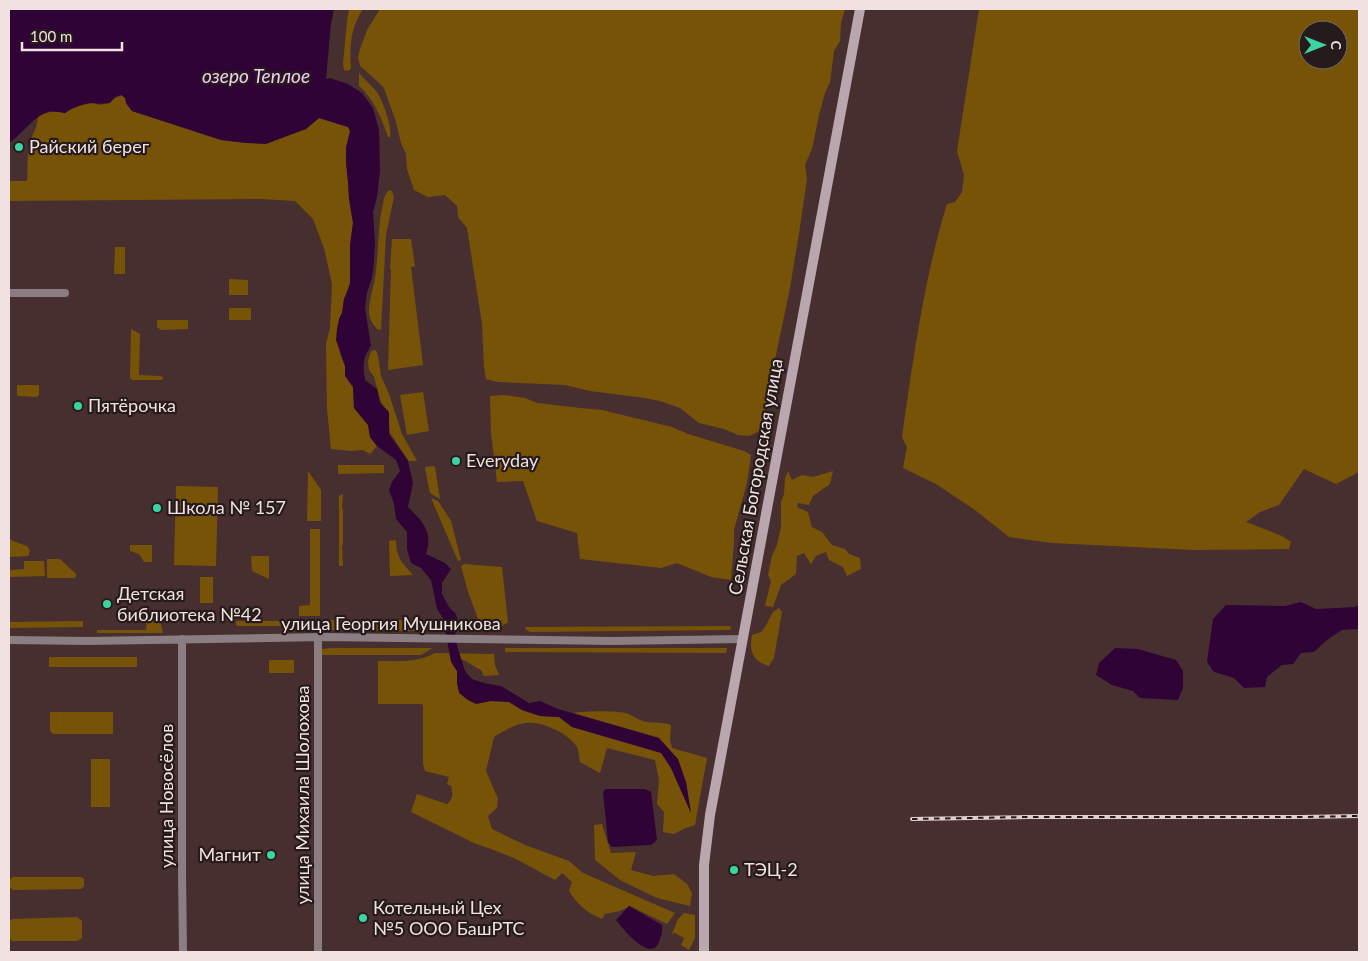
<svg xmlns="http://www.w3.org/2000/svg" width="1368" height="961" viewBox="0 0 1368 961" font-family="Lato,sans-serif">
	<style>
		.green { fill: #775308; fill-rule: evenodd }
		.water { fill: #300336 }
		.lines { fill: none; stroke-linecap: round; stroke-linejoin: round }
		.street { stroke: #8a7e83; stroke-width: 8 }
		.secondary { stroke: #b9a6ae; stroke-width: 10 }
		.rail-casing { stroke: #e0cfce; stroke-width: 4 }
		.rail { stroke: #261b1b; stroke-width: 2; stroke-dasharray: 5.5; stroke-linecap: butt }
		.poi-dot { fill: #3dd4a3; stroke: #261b1b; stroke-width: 2 }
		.labels { text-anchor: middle; stroke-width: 4.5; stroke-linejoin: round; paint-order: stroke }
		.poi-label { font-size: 18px; fill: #f1e1e0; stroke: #261b1b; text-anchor: start }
		.street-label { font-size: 18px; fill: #f1e1e0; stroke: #261b1b }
		.water-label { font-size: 19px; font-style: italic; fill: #f5cafa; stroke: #261b1b }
	</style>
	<rect width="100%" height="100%" fill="#482f2f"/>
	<path class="green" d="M 349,9 L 363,9 C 351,27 349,46 351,68 L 348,71 L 344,70 L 343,64 L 347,21 Z
		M 380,9 L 845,9 L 841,23 L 840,41 L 834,51 L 830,82 L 825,93 L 819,115 L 812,149 L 805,165 L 807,179 L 800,227 L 790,288 L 764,412 L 762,430 L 749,436 L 738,435 L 724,429 L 699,423 L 680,408 L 660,401 L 645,398 L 590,391 L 565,385 L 498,382 L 486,379 L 484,367 L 482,324 L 467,228 L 458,217 L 457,206 L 445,195 L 428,197 L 414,190 L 407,169 L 406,154 L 401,143 L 396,122 L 384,88 L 376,80 L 360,66 L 358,58 L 360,49 L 367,30 Z
		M 979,9 L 1359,9 L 1359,472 L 1336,484 L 1304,469 L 1279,505 L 1260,512 L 1246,522 L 1282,536 L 1291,542 L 1289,549 L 1193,550 L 1052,543 L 1009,537 L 975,510 L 936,484 L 903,468 L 907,447 L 902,437 C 913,360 924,278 947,204 L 955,202 L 962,192 L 964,175 L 957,151 ZM 1308,30 L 1338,30 L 1338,60 L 1308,60 Z
		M 359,73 C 364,79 371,85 376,91 C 382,98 393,128 390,137 L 388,137 C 382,120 374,98 359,86 Z
		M 122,95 L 125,98 L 127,105 L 132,111 L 221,140 L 246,143 L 306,129 L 319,118 L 348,127 L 350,131 L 346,148 L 349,199 L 353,223 L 350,245 L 350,283 L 347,292 L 344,299 L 342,313 L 339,319 L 340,353 L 345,366 L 345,376 L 353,387 L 354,408 L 368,425 L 370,437 L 377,446 L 370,454 L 363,450 L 351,451 L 331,449 L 327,409 L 326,344 L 330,328 L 332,284 L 324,248 L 313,219 L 295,201 L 261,199 L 9,201 L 9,181 L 27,181 L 28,150 L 32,136 L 36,128 L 38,117 C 48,111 54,111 65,113 L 71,108 L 91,103 L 101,105 Z
		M 389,190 L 392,191 L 394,197 L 386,235 L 381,330 L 377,329 C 373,325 369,318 369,312 C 369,298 375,284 376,270 C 379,248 378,224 383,204 C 384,198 385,194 389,190 Z
		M 392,239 L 411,239 L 415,266 L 411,267 L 423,365 L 388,370 L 391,269 L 390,269 Z
		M 115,247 L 125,247 L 125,274 L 114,274 Z
		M 229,279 L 248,280 L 248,295 L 229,295 Z
		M 251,308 L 251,320 L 229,320 L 229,308 Z
		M 157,320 L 188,320 L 188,329 L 161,330 L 157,327 Z
		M 131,329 L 140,334 L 139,375 L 160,376 L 163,377 L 162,380 L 132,380 L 130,378 Z
		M 376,350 L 378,356 L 381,376 L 389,394 L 402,434 L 417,461 L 409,461 L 390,433 L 388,412 L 381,402 L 374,377 L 369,370 L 368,361 L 371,351 Z
		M 17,385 L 39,385 L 39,395 L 37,397 L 19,396 L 17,395 Z
		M 423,392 L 429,431 L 407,435 L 400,395 Z
		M 504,395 L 525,398 L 537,403 L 580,408 L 602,410 L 672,427 L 688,434 L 744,451 L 751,455 L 747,483 L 734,530 L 734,542 L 731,580 L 711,577 L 677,563 L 661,568 L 580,559 L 577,533 L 537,521 L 523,481 L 497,482 L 491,433 L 490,396 Z
		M 338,465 L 384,465 L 384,473 L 338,474 Z
		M 433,466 L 435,467 L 440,499 L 430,493 L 425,468 L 426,467 Z
		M 308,471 L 321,490 L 321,521 L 307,521 Z
		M 788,471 L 792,480 L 802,475 L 813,477 L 833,471 L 830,484 L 813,496 L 809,505 L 798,503 L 797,507 L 808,512 L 812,527 L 822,532 L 832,545 L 845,549 L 849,554 L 860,558 L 861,569 L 847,576 L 843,567 L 829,560 L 826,552 L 816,556 L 811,564 L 804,553 L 797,556 L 796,574 L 781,585 L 773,607 L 765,606 L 771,581 L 768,575 L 772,556 L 777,545 L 781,527 L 781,502 L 784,494 L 785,478 Z
		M 176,486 L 218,487 L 216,566 L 174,565 Z
		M 343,494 L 342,508 L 343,509 L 343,545 L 342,545 L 343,566 L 339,566 L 339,496 Z
		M 431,498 L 438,501 L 451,521 L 461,560 L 458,561 Z
		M 310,529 L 320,529 L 320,616 L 299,616 L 299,606 L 310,605 Z
		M 9,538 L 13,541 L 27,546 L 30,551 L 28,556 L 9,557 Z
		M 396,540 C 396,557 402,563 413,575 L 390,576 L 389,541 Z
		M 130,545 L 152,545 L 152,562 L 144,562 L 139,554 L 130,551 Z
		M 251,556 L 269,556 L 269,579 L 252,571 Z
		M 47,559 L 60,559 L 76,574 L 76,576 L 75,578 L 47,578 Z
		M 24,561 L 44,561 L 45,576 L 9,577 L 9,570 L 24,569 Z
		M 464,564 L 502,567 L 508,622 L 500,627 L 478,627 L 477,616 L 468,592 L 461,566 Z
		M 200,577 L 213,577 L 213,603 L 200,603 Z
		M 779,608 L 782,612 L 774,658 L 769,666 C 752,661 749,650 752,635 L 761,632 L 765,627 L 773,612 Z
		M 329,620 L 419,620 L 418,626 L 415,631 L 331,630 L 329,629 Z
		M 83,621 L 83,627 L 9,628 L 9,622 Z
		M 147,621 L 160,621 L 163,633 L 97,633 L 97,630 L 146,630 Z
		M 236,621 L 297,621 L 297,630 L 294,630 L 290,626 L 238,626 L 236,625 Z
		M 731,626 L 730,630 L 531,632 L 526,630 L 525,627 Z
		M 331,648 L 433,648 L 421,655 L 322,655 L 322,649 Z
		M 505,648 L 727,648 L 726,653 L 505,652 Z
		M 435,653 L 494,654 L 495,665 L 499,675 L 484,676 L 481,670 C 474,667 469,662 461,659 L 453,665 L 457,671 L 457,683 L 491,701 L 509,702 L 522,710 L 540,716 L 559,717 L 572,727 L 662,753 L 671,768 L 690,811 L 686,782 L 659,738 L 573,713 C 586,711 617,710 629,714 C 635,717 640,721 647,722 C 655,723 663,722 671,725 L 670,740 L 672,748 L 707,758 L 695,825 L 683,829 L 674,834 L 663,832 L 664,812 L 657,804 L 659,780 L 655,760 L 607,748 L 600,773 L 580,762 C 579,757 579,751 577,747 C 568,733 542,721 526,723 C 514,724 504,731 494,737 L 486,771 L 498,799 L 497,808 L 488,816 L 492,829 L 525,845 L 569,861 L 583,873 L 675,913 L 667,924 L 630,906 L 620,911 L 605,914 L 602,919 C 587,913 577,904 569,891 L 572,882 L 562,873 L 555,880 L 516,859 L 491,849 L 474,843 L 411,812 L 417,794 L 447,804 C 453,800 453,793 451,786 L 447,784 L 449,777 L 425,771 L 423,764 L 423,705 L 421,704 L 378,704 L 378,661 C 398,661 417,663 435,653 Z
		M 49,657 L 137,657 L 137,667 L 49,667 Z
		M 269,660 L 294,660 L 294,673 L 269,673 Z
		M 50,712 L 113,712 L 113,734 L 53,734 L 50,731 Z
		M 91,759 L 110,759 L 110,807 L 91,807 Z
		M 602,824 L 611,853 L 636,852 L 631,870 L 653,876 L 674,874 L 687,884 L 692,893 L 690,906 L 657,898 L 620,880 L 595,860 L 594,825 Z
		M 13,877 L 81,877 L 84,879 L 84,886 L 81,889 L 13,890 L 9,887 L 9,880 Z
		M 684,913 L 695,915 L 695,938 L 689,950 L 681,945 L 684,938 L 675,933 L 672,934 L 678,919 Z
		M 77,917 L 82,921 L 82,938 L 77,941 L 12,941 L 9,937 L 9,922 L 12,919 Z"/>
	<path class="water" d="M 9,9 L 334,9 L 331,24 L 326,79 L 330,78 L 348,84 L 362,93 L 373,108 L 379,130 L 380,171 L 377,197 L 373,212 L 375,242 L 374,262 L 372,278 L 367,293 L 365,308 L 371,346 C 362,358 363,366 365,380 L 377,389 L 380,403 L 389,412 L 389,434 L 408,461 L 413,483 L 408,507 C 423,522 433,531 426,554 L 445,563 L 451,569 L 442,583 L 442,594 L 449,607 L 456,614 L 459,624 L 455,631 L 457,646 L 465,671 L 472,679 L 484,683 L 501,686 L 529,703 L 540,701 L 558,709 L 659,738 L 678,759 L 686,782 L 691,813 L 671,768 L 661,753 L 572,727 L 559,717 L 540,716 L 522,710 L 509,702 L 491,701 L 476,704 L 468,700 L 459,693 L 457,683 L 457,671 L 451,662 L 443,618 L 437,609 L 431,580 L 421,568 L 411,563 L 407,549 L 407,532 L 396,519 L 394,504 L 389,490 L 392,482 L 400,471 L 396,460 L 377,446 L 370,437 L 368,425 L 354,408 L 353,387 L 345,376 L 345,366 L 336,340 L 337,329 L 339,319 L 342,313 L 344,299 L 347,292 L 350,283 L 350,245 L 353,223 L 349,199 L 348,182 L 346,164 L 346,148 L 350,131 L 348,127 L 319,118 L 306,129 L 266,144 L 246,143 L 221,140 L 132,111 L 126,103 L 125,98 L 121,95 L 115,97 L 110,103 C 104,104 99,104 93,103 C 84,103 72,108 65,113 C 58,112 52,110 45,113 C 34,117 20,136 9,143 Z
		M 1301,602 L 1316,609 L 1355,607 L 1359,605 L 1359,629 L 1342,630 L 1327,640 L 1314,652 L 1301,653 L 1293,664 L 1282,665 L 1267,677 L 1265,687 L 1244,688 L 1234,678 L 1214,672 L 1207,662 L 1213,619 L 1226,605 L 1285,606 Z
		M 1115,648 L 1138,649 L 1176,660 L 1183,671 L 1183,688 L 1178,700 L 1140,698 L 1133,691 L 1112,685 L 1096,675 L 1099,663 Z
		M 606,789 L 645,789 L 651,792 L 657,840 L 651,845 L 612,847 L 608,842 L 603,792 Z
		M 629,906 L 662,925 C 663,932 661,937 658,944 C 649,961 623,929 616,920 Z"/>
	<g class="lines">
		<path class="street" d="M 9,293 L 65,293
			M 182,639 L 182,872 L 183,952
			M 9,640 L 88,641 L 324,637 L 612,641 L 743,639
			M 318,952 L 318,637"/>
		<path class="secondary" d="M 704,952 L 704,865 L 710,815 L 860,9"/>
		<defs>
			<path id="rail" d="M 912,819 L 1027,817 L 1302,817 L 1359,816"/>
		</defs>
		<use href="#rail" class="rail-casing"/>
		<use href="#rail" class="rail"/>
	</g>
	<g class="poi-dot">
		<circle cx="19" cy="147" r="5"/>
		<circle cx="78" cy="406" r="5"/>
		<circle cx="456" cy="461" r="5"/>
		<circle cx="157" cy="508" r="5"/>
		<circle cx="107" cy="604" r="5"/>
		<circle cx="271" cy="855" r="5"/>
		<circle cx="734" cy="870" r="5"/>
		<circle cx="363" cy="918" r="5"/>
	</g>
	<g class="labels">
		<g class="poi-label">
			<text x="29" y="153">Райский берег</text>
			<text x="88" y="412">Пятёрочка</text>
			<text x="466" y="467">Everyday</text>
			<text x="167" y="514">Школа № 157</text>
			<text x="117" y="600">Детская<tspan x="117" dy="21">библиотека №42</tspan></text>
			<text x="261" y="861" text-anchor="end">Магнит</text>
			<text x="744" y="876">ТЭЦ-2</text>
			<text x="373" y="914">Котельный Цех<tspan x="373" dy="21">№5 ООО БашРТС</tspan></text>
		</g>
		<g class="street-label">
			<text transform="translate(756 477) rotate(-80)" y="6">Сельская Богородская улица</text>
			<text x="391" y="630">улица Георгия Мушникова</text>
			<text transform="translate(303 795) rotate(-90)" y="6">улица Михаила Шолохова</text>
			<text transform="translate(167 796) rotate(-90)" y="6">улица Новосёлов</text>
		</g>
		<g class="water-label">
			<text x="256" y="83">озеро Теплое</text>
		</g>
	</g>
	<rect width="1368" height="961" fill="none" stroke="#f1e1e0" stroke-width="20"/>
	<g transform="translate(1323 45) rotate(90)"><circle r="24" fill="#261b1b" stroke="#776a6a"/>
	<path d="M0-4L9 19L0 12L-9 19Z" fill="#3dd4a3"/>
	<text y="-8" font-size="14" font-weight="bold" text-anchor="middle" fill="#f1e1e0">С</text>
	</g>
	<path d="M22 42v8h100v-8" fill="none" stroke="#f1e1e0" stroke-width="2.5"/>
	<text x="30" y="42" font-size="15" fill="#f1e1e0" stroke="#261b1b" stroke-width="4" paint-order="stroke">100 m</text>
</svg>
